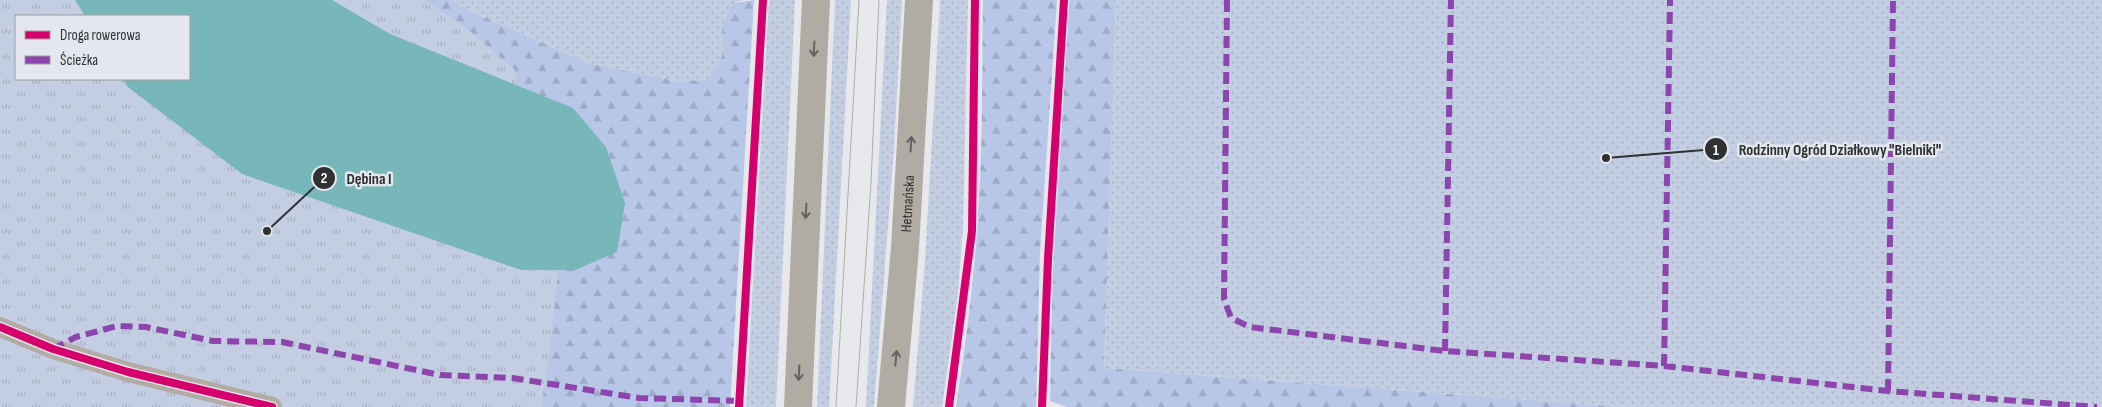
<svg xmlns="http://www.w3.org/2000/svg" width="2102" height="407" viewBox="0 0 2102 407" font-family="'Sofia Sans Condensed',sans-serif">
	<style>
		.grass { fill: url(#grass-dots) }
		.forest { fill: url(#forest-firs) }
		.park { fill: url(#park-tufts); fill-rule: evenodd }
		.water { fill: #77b6b9 }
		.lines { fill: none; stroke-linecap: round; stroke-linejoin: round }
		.service { stroke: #b2aca5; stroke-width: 20 }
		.secondary { stroke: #b0aca4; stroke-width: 28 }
		.tram { stroke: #afaca9; stroke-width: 1 }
		.quiet { stroke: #8e44ad; stroke-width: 6; stroke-dasharray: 12 6; stroke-linecap: butt }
		.cycleway-casing { stroke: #e4e7ed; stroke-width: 11 }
		.cycleway { stroke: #d6006c; stroke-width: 8 }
		.oneway { stroke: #636260 }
		.labels { text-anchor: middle; stroke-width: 5; stroke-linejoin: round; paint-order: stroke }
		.street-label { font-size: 15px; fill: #303133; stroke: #e4e7ed }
		.leader { fill: none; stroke: #303133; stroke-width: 2 }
		.callout-dot { fill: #303133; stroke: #e4e7ed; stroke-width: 2 }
		.mark-label { font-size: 15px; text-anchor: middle; font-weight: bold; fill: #fff }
		.callout-label { font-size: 16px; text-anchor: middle; font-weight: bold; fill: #303133; stroke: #e4e7ed; stroke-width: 5; stroke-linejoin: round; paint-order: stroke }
	</style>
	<defs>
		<pattern id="grass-dots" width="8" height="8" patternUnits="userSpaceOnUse" patternTransform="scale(1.25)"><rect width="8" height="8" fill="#c3cee2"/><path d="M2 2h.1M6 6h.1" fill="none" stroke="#a8b1c2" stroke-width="1.8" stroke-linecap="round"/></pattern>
		<pattern id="forest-firs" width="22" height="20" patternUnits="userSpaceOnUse" patternTransform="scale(1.25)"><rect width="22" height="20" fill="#b8c7e7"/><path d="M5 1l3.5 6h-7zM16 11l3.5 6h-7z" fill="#9eabc7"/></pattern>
		<pattern id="park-tufts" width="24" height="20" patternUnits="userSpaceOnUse" patternTransform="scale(1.25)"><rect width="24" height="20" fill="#c3cee2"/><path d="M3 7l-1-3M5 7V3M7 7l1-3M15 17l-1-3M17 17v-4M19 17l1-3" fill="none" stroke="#a8b1c2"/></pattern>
	</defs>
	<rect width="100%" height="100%" fill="#e6e8eb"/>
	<path class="grass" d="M 453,0 L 743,0 L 733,3 L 722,26 L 723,54 L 709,79 L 680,82 L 588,63 L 466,9 Z
		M 769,0 L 795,0 L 776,407 L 746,407 Z
		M 835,0 L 851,0 L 829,407 L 817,407 Z
		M 887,0 L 902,0 L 894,148 L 874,407 L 866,407 Z
		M 940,0 L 968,0 L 963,227 L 958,294 L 942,407 L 913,407 L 925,261 Z
		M 1116,0 L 2102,0 L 2102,407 L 1622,407 L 1104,368 Z"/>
	<path class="forest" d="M 0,0 L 16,16 L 16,79 L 242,174 L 390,34 L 332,0 L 453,0 L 466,9 L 588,63 L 680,82 L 709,79 L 723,54 L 722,26 L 733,3 L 754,0 L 730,407 L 0,407 Z
		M 983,0 L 1057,0 L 1040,252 L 1036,407 L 956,407 C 965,348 973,289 977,229 C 983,153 982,76 983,0 Z
		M 1069,0 L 1116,0 L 1104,368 L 1622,407 L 1067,407 L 1050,401 L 1053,252 Z"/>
	<path class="park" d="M 0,0 L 425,0 L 465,27 L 515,70 L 538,269 L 558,273 L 549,359 L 541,407 L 0,407 ZM 16,16 L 189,16 L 189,79 L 16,79 Z"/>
	<path class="water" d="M 75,0 L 332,0 L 390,34 L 573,108 L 606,147 L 625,203 L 617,252 L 575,270 L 521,270 L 242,174 L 128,87 L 123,79 L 189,79 L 189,16 L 85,16 Z"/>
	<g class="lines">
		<path class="service" d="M 0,327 L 53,349 L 128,372 L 272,407"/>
		<g class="secondary">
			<path d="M 798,407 L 816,0"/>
			<path id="s1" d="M 891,407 L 905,248 L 919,0"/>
		</g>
		<path class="tram" d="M 836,407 L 859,0
			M 856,407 L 871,182 L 879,0"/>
		<path class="quiet" d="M 1227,0 L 1224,299 L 1231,318 L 1250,327 L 1445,351 L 1664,366 L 1888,391 L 2097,407
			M 53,349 L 76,337 L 117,326 L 146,327 L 213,341 L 282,342 L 440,375 L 513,378 L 639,398 L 739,401
			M 1445,351 L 1451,0
			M 1664,366 L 1670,0
			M 1888,391 L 1893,0"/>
		<defs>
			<path id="cycleway" d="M 0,327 L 53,349 L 128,372 L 272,407
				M 739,407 L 763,0
				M 949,407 L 972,231 L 975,0
				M 1042,407 L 1048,259 L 1064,0"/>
		</defs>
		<use href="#cycleway" class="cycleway-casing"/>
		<use href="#cycleway" class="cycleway"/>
	</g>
	<defs><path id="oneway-shaft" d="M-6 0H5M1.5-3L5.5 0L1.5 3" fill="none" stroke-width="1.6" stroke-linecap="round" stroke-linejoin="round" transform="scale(1.25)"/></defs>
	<g class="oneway">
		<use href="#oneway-shaft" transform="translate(814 49) rotate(93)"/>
		<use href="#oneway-shaft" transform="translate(911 144) rotate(-87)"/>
		<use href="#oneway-shaft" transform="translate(806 211) rotate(93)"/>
		<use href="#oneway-shaft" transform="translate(896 358) rotate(-85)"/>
		<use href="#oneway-shaft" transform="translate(799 373) rotate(93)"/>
	</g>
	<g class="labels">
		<g class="street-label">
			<text dy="5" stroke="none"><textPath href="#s1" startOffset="204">Hetmańska</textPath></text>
		</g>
	</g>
	<path class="leader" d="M1606 158L1716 149M267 231L324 178"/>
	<g class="callout-dot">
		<circle cx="1606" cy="158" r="5"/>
		<circle cx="267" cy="231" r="5"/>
		<circle cx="1716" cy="149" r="12"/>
		<circle cx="324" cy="178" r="12"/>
	</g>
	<g class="mark-label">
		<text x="1716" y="155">1</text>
		<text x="324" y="183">2</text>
	</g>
	<g class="callout-label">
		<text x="1840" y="155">Rodzinny Ogród Działkowy "Bielniki"</text>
		<text x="369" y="184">Dębina I</text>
	</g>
	<rect x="15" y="15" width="175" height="65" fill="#e4e7ed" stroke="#9c9ea3"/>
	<rect x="25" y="31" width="25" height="8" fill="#d6006c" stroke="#9c9ea3"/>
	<text x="60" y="40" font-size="15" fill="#303133">Droga rowerowa</text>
	<rect x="25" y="56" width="25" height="8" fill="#8e44ad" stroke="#9c9ea3"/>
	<text x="60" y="65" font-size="15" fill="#303133">Ścieżka</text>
</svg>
